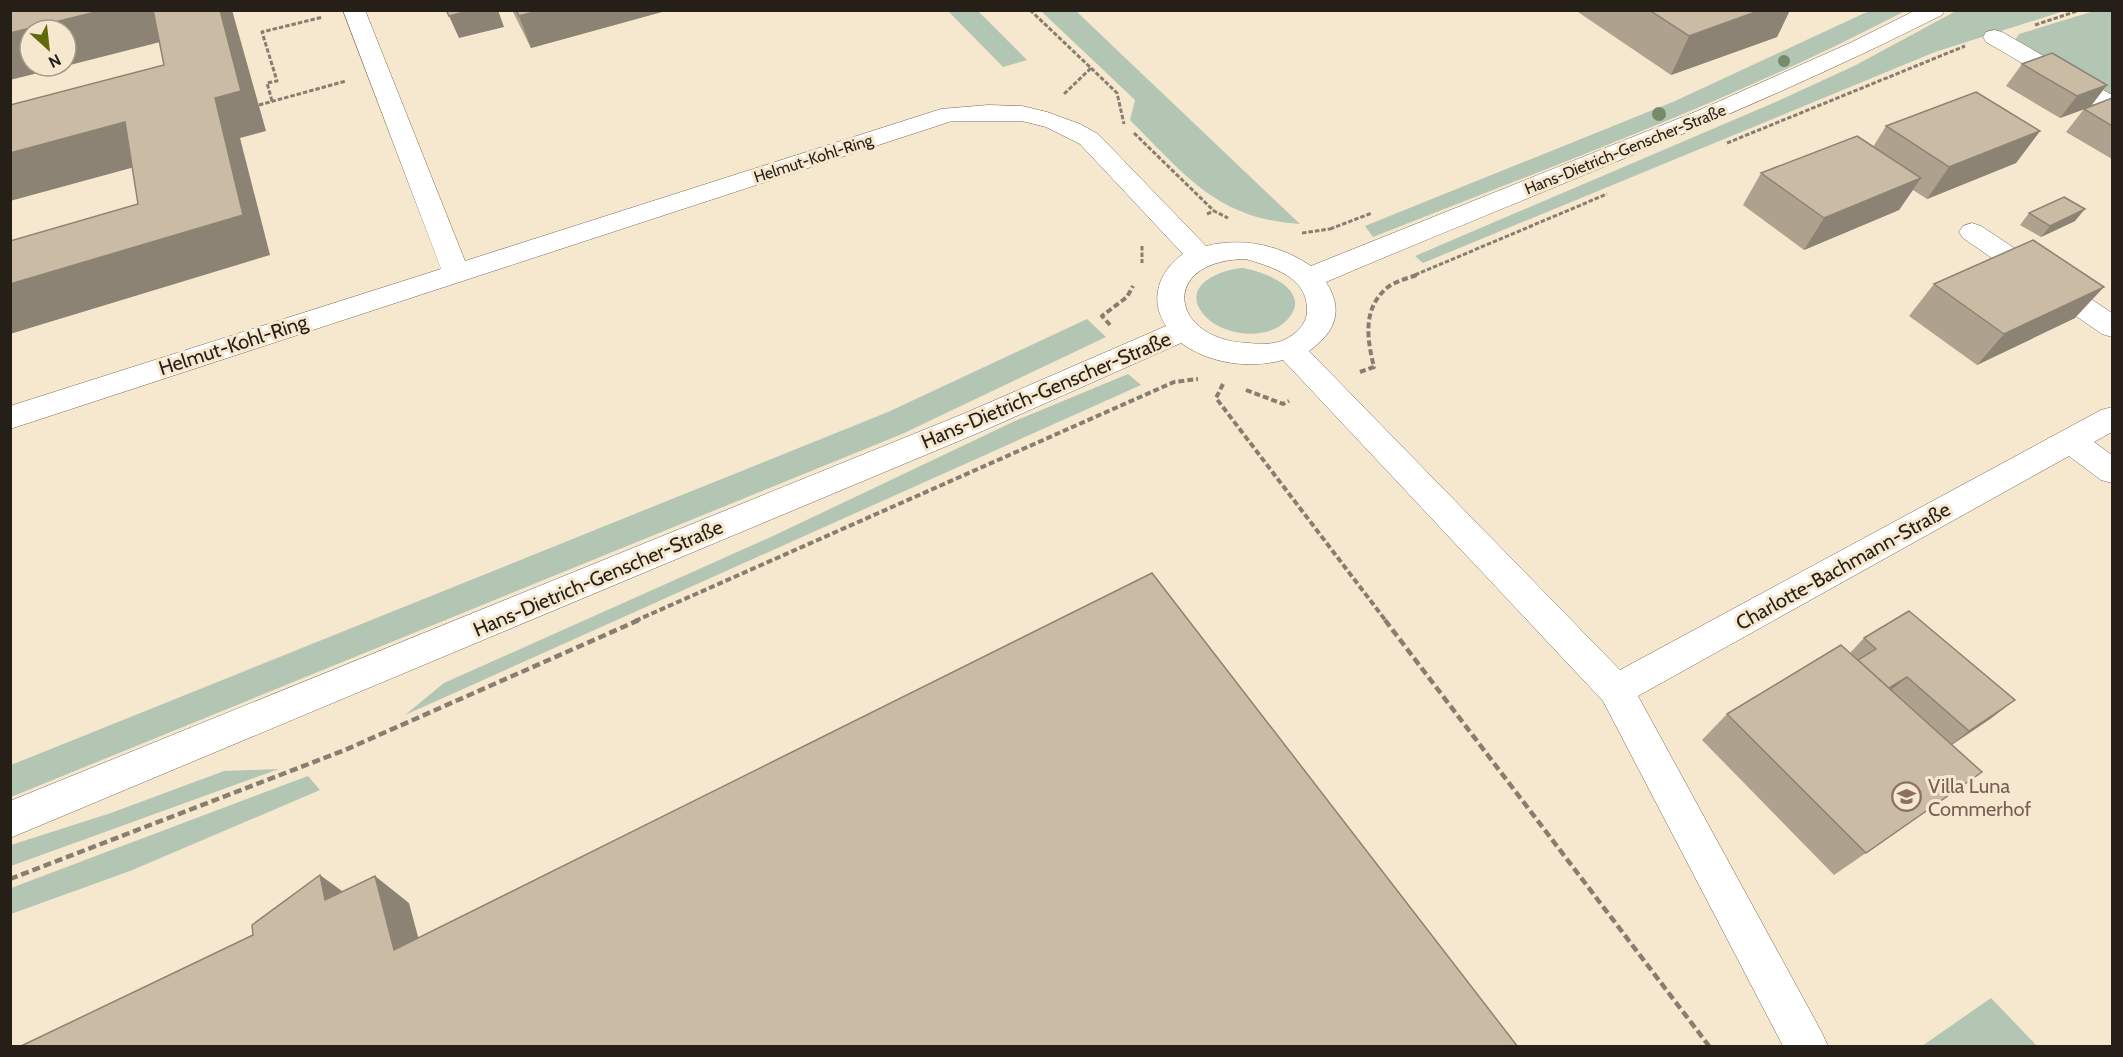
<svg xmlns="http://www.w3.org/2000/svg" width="2123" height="1057" viewBox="0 0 2123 1057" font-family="Cabin,sans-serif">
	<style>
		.green { fill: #b3c6b4 }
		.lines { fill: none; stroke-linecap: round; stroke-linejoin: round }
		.minor-casing { stroke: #7a6c58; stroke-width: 1 }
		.path-far2 { stroke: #887e6f; stroke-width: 3; stroke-dasharray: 4.5 2; stroke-linecap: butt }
		.path-far1 { stroke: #887e6f; stroke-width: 4; stroke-dasharray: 6 3; stroke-linecap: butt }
		.path { stroke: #887e6f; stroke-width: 4.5; stroke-dasharray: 8 4; stroke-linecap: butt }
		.minor { fill: #fff; fill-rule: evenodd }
		.tree { fill: #798a6a }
		.wall { fill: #aea18e }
		.shaded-wall { fill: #8d8374 }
		.building { fill: #cabba5; stroke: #8d8374; stroke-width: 1.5 }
		.labels { text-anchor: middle; stroke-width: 6; stroke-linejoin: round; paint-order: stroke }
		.far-street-label { font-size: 16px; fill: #251f17; stroke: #f6e7cf }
		.street-label { font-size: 20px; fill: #251f17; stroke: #f6e7cf }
		.education-label { font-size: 20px; fill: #785e54; stroke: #f6e7cf; text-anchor: start }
	</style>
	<rect width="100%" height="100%" fill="#f6e7cf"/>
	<path class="green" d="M 948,11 L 978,11 L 1027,60 L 1003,67 Z
		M 1041,11 L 1076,11 L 1300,224 C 1217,219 1185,175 1130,120 L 1135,100 Z
		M 1869,11 L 1905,11 C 1735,100 1552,166 1373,237 L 1365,226 L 1675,101 Z
		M 1956,11 L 2064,11 L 1935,52 L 1423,263 L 1415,256 L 1778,101 L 1856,65 Z
		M 2094,11 L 2112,11 L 2112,100 L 2015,40 L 2019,34 Z
		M 1242,268 C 1264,271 1316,291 1286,321 C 1266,341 1223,336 1205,316 C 1179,287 1218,270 1242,268 Z
		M 1087,319 L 1106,337 L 902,434 L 11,797 L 11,765 L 888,412 Z
		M 1128,374 L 1141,385 L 405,715 L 444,683 L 773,536 L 1015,421 Z
		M 279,769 L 11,866 L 11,845 L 111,813 L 224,771 Z
		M 308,776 L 320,790 L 130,871 L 11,914 L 11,888 Z
		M 1991,998 L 2037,1046 L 1922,1046 Z"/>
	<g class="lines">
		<defs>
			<path id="minor" d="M 343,10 L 365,10 L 465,261 L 941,109 L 988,105 L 1022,106 L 1047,112 L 1080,124 L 1098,134 L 1206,246 C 1243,237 1280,245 1311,266 L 1695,112 L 1850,43 L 1916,10 L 1945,10 L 1942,15 C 1742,116 1532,194 1326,282 C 1344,310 1336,332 1309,351 L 1620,670 L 2101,410 L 2112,407 L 2112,432 L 2094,442 L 2112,455 L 2112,483 L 2101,480 L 2069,456 L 1638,696 L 1821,1031 L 1828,1046 L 1783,1046 L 1603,701 L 1283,360 C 1250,369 1210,364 1181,343 L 985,430 L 10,838 L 10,801 L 963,414 L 1166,326 C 1149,300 1158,272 1183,254 L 1080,144 L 1046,127 L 1022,121 L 952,121 L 10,429 L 10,406 L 441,269 ZM 1246,259 C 1272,267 1307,277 1307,309 C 1308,323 1296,334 1284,340 C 1272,345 1260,344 1248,343 C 1169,340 1158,260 1246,259 Z
				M 1994,30 L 2002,32 L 2112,95 L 2112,112 L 2103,110 L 1986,42 L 1983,37 L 1986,32 Z
				M 1972,223 L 1981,226 L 2112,313 L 2112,337 L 2102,334 L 1963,238 L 1959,232 L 1963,226 Z"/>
		</defs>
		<use href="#minor" class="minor-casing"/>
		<path class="path-far2" d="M 1030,10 L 1091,68 L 1063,95
			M 2035,25 L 2080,10
			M 1091,68 L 1117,93 L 1124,124
			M 272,101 L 267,83 L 277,81 L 262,32 L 323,17
			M 259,105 L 346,81
			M 1134,133 L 1214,211
			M 1727,143 L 1965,46
			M 1207,214 L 1214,211 L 1228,218
			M 1330,229 L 1372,213
			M 1302,233 L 1330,229
			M 1142,246 L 1142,263
			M 1415,275 L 1607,194"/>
		<path class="path-far1" d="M 1110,325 L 1102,316 L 1127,297 L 1133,286
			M 1360,372 L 1374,367 C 1367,339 1362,308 1388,287 C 1396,281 1409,278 1419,274
			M 1223,384 L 1216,398 L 1386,621
			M 1246,390 L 1283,404 L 1289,401
			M 635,621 L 1174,382 L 1198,379"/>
		<path class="path" d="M 1385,620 L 1709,1046
			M 10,879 L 345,750 L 639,620"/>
		<use href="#minor" class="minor"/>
	</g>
	<g class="tree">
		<circle cx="1784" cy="61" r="6"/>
		<circle cx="1659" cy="114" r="7"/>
	</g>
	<path class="wall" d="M 512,10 L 669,10 L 531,48 Z
		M 1575,10 L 1790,10 L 1777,37 L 1671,75 Z
		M 2022,64 L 2107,85 L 2090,107 L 2060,118 L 2006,86 Z
		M 2112,98 L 2112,159 L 2066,132 L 2084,109 Z
		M 1886,126 L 2040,131 L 2016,163 L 1927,199 L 1913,190 L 1899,210 L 1804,250 L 1743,205 L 1761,173 L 1873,147 Z
		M 2029,213 L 2075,221 L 2041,237 L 2020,225 Z
		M 1934,284 L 2075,318 L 1977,365 L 1909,316 Z
		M 1864,638 L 2015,700 L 1990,719 L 1952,745 L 1947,797 L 1834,875 L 1702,740 L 1727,714 L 1850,653 Z"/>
	<path class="shaded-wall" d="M 104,10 L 158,10 L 176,38 L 66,66 L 66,30 L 30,30 L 30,66 L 66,66 L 10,80 L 10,33 Z
		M 220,10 L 232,10 L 266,131 L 240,138 L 270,255 L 10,334 L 10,284 L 243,215 L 215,98 Z
		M 472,10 L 498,10 L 504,27 L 459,38 L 449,16 Z
		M 541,10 L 669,10 L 531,48 L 519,16 Z
		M 1761,10 L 1790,10 L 1777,37 L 1671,75 L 1689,36 Z
		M 2107,85 L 2090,107 L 2060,118 L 2077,96 Z
		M 125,122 L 153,162 L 10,201 L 10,153 Z
		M 2040,131 L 2016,163 L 1927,199 L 1949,167 Z
		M 1921,178 L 1899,210 L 1804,250 L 1824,218 Z
		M 2085,209 L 2075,221 L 2041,237 L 2050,226 Z
		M 2104,287 L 2075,318 L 1977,365 L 2004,334 Z
		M 1907,677 L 1885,695 L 1879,695 Z
		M 2015,700 L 1990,719 L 1945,749 L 1969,731 Z
		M 320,875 L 357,902 L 325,900 Z
		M 375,876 L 409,903 L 428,974 L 394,950 Z"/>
	<path class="building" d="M 10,10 L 104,10 L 10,33 Z
		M 153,10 L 220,10 L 241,91 L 215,98 L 243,215 L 10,284 L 10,241 L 138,204 L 125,122 L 10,153 L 10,105 L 164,65 Z
		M 446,10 L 472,10 L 449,16 Z
		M 516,10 L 541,10 L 519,16 Z
		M 1649,10 L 1761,10 L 1689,36 Z
		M 2052,53 L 2107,85 L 2077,96 L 2022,64 Z
		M 1976,92 L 2040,131 L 1949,167 L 1886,126 Z
		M 2112,98 L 2112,126 L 2084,109 Z
		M 1857,136 L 1921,178 L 1824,218 L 1761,173 Z
		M 2064,197 L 2085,209 L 2050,226 L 2029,213 Z
		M 2033,240 L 2104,287 L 2004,334 L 1934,284 Z
		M 1152,573 L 1518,1047 L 19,1047 L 253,935 L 252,925 L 320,875 L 325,900 L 375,876 L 394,950 Z
		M 1909,611 L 2015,700 L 1969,731 L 1907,677 L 1889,688 L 1858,660 L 1876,649 L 1864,638 Z
		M 1841,645 L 1982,772 L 1866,853 L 1727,714 Z"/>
	<defs>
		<symbol id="school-ring" viewBox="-11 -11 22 22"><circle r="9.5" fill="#f6e7cf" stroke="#8d6e63" stroke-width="1.5"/><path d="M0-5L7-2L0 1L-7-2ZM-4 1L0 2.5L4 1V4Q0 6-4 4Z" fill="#8d6e63"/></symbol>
	</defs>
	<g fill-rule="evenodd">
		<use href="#school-ring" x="1890" y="780" width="33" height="33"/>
	</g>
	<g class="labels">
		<g class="far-street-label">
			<text transform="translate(1625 149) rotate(-22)" y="6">Hans-Dietrich-Genscher-Straße</text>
			<text transform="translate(813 158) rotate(-18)" y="6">Helmut-Kohl-Ring</text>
		</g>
		<g class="street-label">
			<text transform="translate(233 345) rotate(-18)" y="7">Helmut-Kohl-Ring</text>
			<text transform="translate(1046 390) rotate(-23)" y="7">Hans-Dietrich-Genscher-Straße</text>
			<text transform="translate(1843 566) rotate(-29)" y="7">Charlotte-Bachmann-Straße</text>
			<text transform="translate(598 578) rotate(-23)" y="7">Hans-Dietrich-Genscher-Straße</text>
		</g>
		<g class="education-label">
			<text x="1928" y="793">Villa Luna<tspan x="1928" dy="23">Commerhof</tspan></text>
		</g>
	</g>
	<rect width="2123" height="1057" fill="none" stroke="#251f17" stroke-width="24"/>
	<g transform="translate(48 48) rotate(153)"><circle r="28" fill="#f6e7cf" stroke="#a29785" stroke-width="1.5"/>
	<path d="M0-4.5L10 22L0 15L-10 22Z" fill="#61690b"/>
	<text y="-9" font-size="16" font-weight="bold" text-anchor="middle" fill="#251f17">N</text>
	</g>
</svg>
